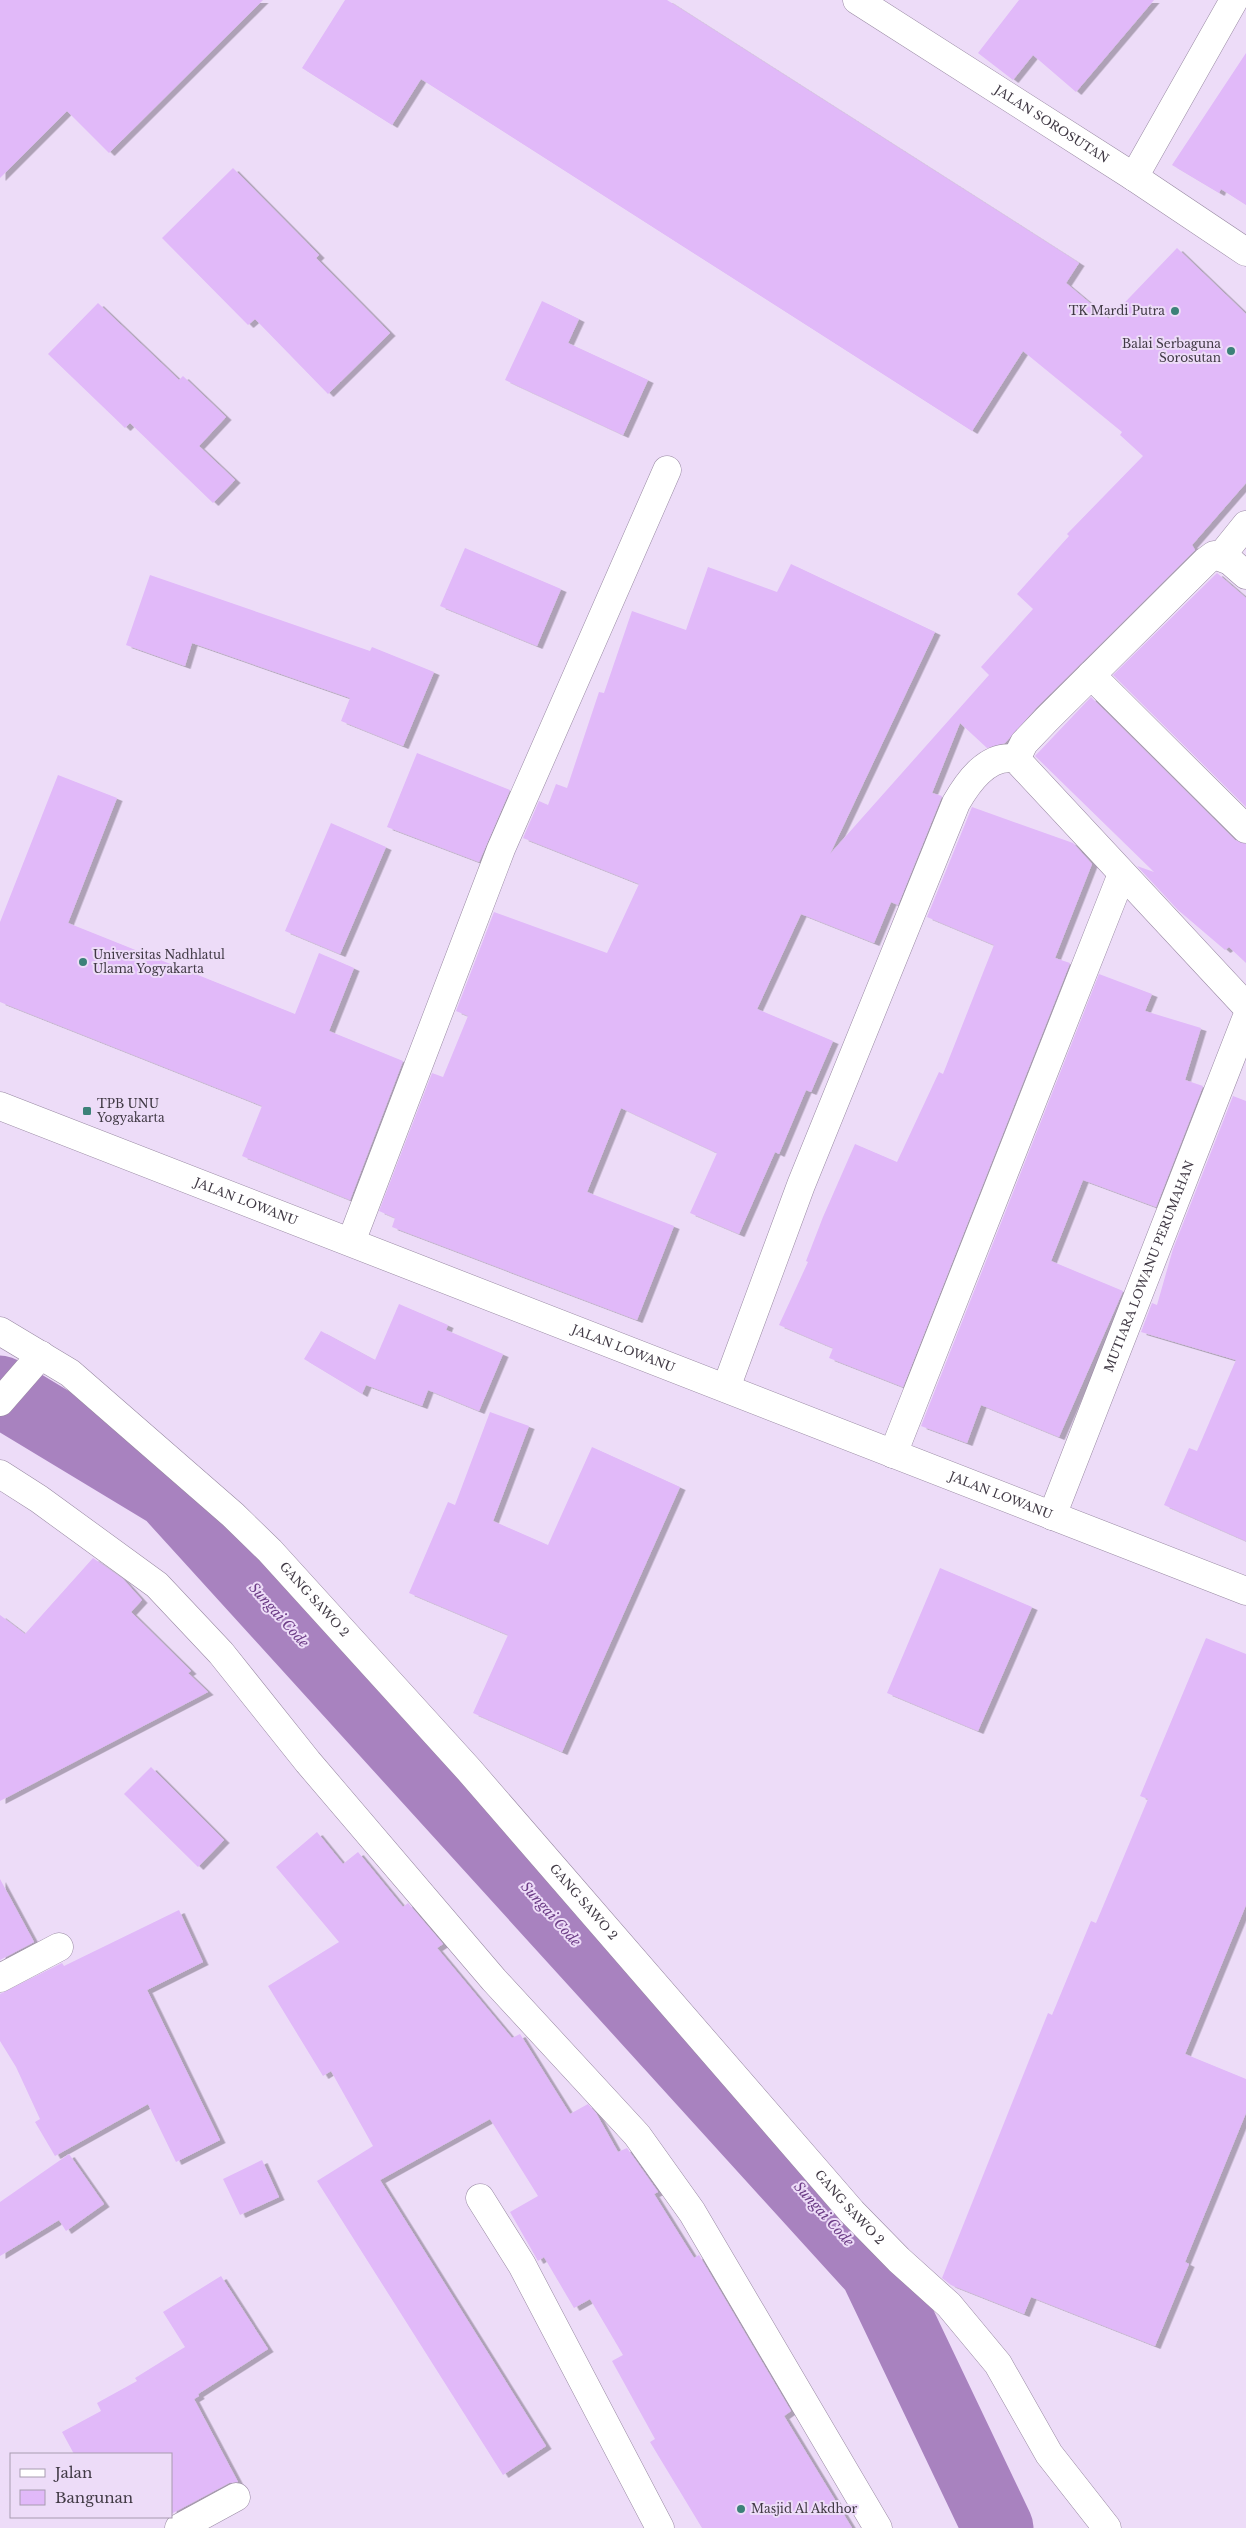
<svg xmlns="http://www.w3.org/2000/svg" width="1246" height="2528" viewBox="0 0 1246 2528" font-family="'Libre Baskerville',serif">
	<style>
		.lines { fill: none; stroke-linecap: round; stroke-linejoin: round }
		.river { stroke: #a882bf; stroke-width: 71 }
		.building { fill: #e1b9f9; filter: url(#shadow) }
		.minor-casing { stroke: #9889a2; stroke-width: 29 }
		.major-casing { stroke: #9889a2; stroke-width: 29 }
		.minor { stroke: #fff; stroke-width: 28 }
		.major { stroke: #fff; stroke-width: 28 }
		.poi-dot { fill: #3c8178; stroke: #eddcf8; stroke-width: 2 }
		.labels { text-anchor: middle; stroke-width: 4; stroke-linejoin: round; paint-order: stroke }
		.street-label { font-size: 12px; fill: #413a45; stroke: #eddcf8 }
		.poi-label { font-size: 12px; fill: #413a45; stroke: #eddcf8; text-anchor: start }
		.water-label { font-size: 14px; font-style: italic; fill: #6c3c86; stroke: #eddcf8 }
	</style>
	<defs>
		<filter id="shadow"><feDropShadow dx="5.5" dy="3" stdDeviation="0" flood-color="#0004"/></filter>
	</defs>
	<rect width="100%" height="100%" fill="#eddcf8"/>
	<g class="lines">
		<path class="river" d="M 0,1391 L 169,1493 L 875,2270 L 998,2528"/>
	</g>
	<path class="building" d="M 0,0 L 263,0 L 109,153 L 67,111 L 0,178 Z
		M 345,0 L 667,0 L 1079,263 L 1066,283 L 1109,319 L 1177,248 L 1246,314 L 1246,483 L 1192,545 L 1195,550 L 1036,708 L 1005,743 L 987,748 L 960,723 L 932,793 L 942,796 L 898,905 L 891,902 L 874,943 L 801,914 L 757,1009 L 833,1041 L 811,1092 L 806,1090 L 779,1154 L 775,1152 L 739,1234 L 690,1213 L 717,1153 L 621,1108 L 587,1192 L 674,1226 L 637,1320 L 392,1227 L 395,1218 L 379,1211 L 432,1073 L 443,1077 L 468,1016 L 456,1011 L 494,912 L 607,953 L 639,884 L 523,838 L 539,801 L 548,805 L 556,784 L 567,788 L 599,692 L 604,693 L 632,611 L 686,630 L 708,567 L 777,592 L 791,564 L 935,632 L 830,854 L 989,675 L 981,667 L 1033,609 L 1017,594 L 1069,536 L 1067,534 L 1143,456 L 1120,435 L 1122,432 L 1023,351 L 972,431 L 421,79 L 392,125 L 302,68 Z
		M 1019,0 L 1154,0 L 1076,92 L 1033,55 L 1013,80 L 978,53 Z
		M 1246,53 L 1246,205 L 1221,189 L 1219,193 L 1172,165 Z
		M 233,168 L 319,255 L 316,258 L 390,333 L 328,394 L 255,319 L 248,325 L 162,238 Z
		M 542,301 L 579,319 L 568,343 L 648,380 L 623,435 L 505,380 Z
		M 98,303 L 179,380 L 183,376 L 226,417 L 199,446 L 235,480 L 213,503 L 130,423 L 125,428 L 48,354 Z
		M 465,548 L 561,589 L 537,646 L 440,606 Z
		M 1217,573 L 1246,598 L 1246,807 L 1113,675 Z
		M 150,575 L 370,651 L 372,647 L 434,672 L 403,746 L 341,721 L 350,698 L 192,643 L 185,666 L 126,645 Z
		M 1091,697 L 1235,840 L 1246,844 L 1246,963 L 1229,947 L 1225,950 L 1178,910 L 1137,866 L 1154,872 L 1035,756 Z
		M 417,753 L 510,790 L 479,862 L 387,827 Z
		M 58,775 L 117,798 L 68,923 L 295,1014 L 319,953 L 354,968 L 329,1031 L 403,1061 L 350,1200 L 242,1156 L 262,1106 L 0,1002 L 0,922 Z
		M 972,807 L 1073,843 L 1092,864 L 1055,958 L 1070,963 L 903,1387 L 829,1358 L 833,1348 L 779,1325 L 808,1262 L 806,1261 L 823,1217 L 855,1144 L 897,1162 L 939,1072 L 943,1074 L 994,945 L 927,917 Z
		M 331,823 L 386,847 L 340,954 L 285,931 Z
		M 1099,974 L 1152,994 L 1145,1011 L 1201,1028 L 1185,1080 L 1203,1086 L 1156,1207 L 1083,1180 L 1051,1261 L 1123,1291 L 1059,1437 L 981,1405 L 967,1443 L 921,1426 Z
		M 1233,1096 L 1246,1101 L 1246,1541 L 1164,1505 L 1189,1448 L 1197,1451 L 1236,1360 L 1141,1332 L 1152,1303 L 1157,1305 L 1173,1249 Z
		M 399,1304 L 448,1325 L 446,1330 L 503,1354 L 479,1411 L 428,1390 L 422,1406 L 366,1385 L 362,1394 L 304,1359 L 321,1331 L 375,1360 Z
		M 490,1412 L 529,1426 L 493,1521 L 548,1545 L 592,1447 L 680,1487 L 562,1752 L 473,1713 L 508,1635 L 409,1593 L 448,1502 L 455,1505 Z
		M 93,1558 L 123,1579 L 142,1600 L 131,1612 L 191,1671 L 188,1673 L 208,1692 L 0,1801 L 0,1615 L 25,1634 Z
		M 940,1568 L 1032,1607 L 978,1731 L 887,1693 Z
		M 1206,1638 L 1246,1654 L 1246,1905 L 1185,2054 L 1246,2079 L 1246,2113 L 1185,2262 L 1189,2264 L 1155,2346 L 1031,2297 L 1024,2314 L 951,2285 L 942,2278 L 1048,2013 L 1052,2015 L 1091,1921 L 1096,1923 L 1148,1799 L 1140,1796 Z
		M 151,1767 L 224,1840 L 198,1867 L 124,1794 Z
		M 317,1832 L 343,1864 L 358,1852 L 403,1907 L 408,1903 L 443,1944 L 437,1948 L 512,2038 L 520,2034 L 570,2114 L 588,2104 L 596,2113 L 618,2152 L 627,2148 L 658,2192 L 654,2194 L 694,2258 L 699,2255 L 791,2411 L 784,2416 L 852,2528 L 702,2528 L 650,2442 L 655,2439 L 612,2361 L 623,2355 L 590,2299 L 574,2308 L 544,2257 L 538,2261 L 510,2212 L 538,2196 L 490,2119 L 380,2180 L 546,2446 L 503,2475 L 317,2181 L 373,2146 L 331,2071 L 323,2076 L 268,1986 L 339,1942 L 276,1867 Z
		M 0,1879 L 34,1942 L 0,1960 Z
		M 179,1910 L 203,1962 L 147,1990 L 220,2140 L 176,2162 L 148,2104 L 55,2156 L 35,2122 L 40,2119 L 16,2067 L 0,2041 L 0,1994 L 62,1963 L 64,1966 Z
		M 69,2154 L 104,2204 L 66,2231 L 59,2220 L 0,2256 L 0,2202 Z
		M 262,2160 L 279,2197 L 240,2215 L 223,2179 Z
		M 221,2276 L 268,2349 L 198,2394 L 199,2396 L 194,2399 L 238,2482 L 229,2483 L 171,2514 L 171,2454 L 74,2454 L 62,2432 L 101,2411 L 97,2403 L 137,2381 L 135,2378 L 185,2347 L 163,2312 Z"/>
	<g class="lines">
		<defs>
			<g id="minor">
				<path id="s1" d="M 857,0 L 1134,177 L 1246,252"/>
				<path d="M 1134,177 L 1234,0"/>
				<path d="M 1221,556 L 1246,525"/>
				<path d="M 1091,675 L 1246,829"/>
				<path d="M 1016,759 L 1024,743 L 1047,719 L 1206,561 L 1214,555 L 1230,561 L 1246,575"/>
				<path d="M 351,1242 L 501,849 L 667,470"/>
				<path id="s2" d="M 0,1331 L 70,1373 L 233,1515 L 270,1551 L 469,1770 L 852,2212 L 899,2260 L 949,2305 L 998,2364 L 1049,2454 L 1107,2528"/>
				<path d="M 726,1388 L 801,1185 L 956,803 C 968,782 988,753 1016,759 L 1246,1006"/>
				<path d="M 0,1402 L 41,1355"/>
				<path d="M 893,1454 L 1122,874"/>
				<path d="M 0,1474 L 39,1499 L 157,1585 L 221,1653 L 308,1762 L 494,1980 L 637,2135 L 692,2212 L 878,2528"/>
				<path id="s3" d="M 1052,1516 L 1246,1019"/>
				<path d="M 0,1978 L 59,1947"/>
				<path d="M 480,2198 L 522,2265 L 660,2528"/>
				<path d="M 179,2528 L 236,2497"/>
			</g>
			<g id="major">
				<path id="s4" d="M 0,1106 L 1246,1591"/>
			</g>
		</defs>
		<use href="#minor" class="minor-casing"/>
		<use href="#major" class="major-casing"/>
		<use href="#minor" class="minor"/>
		<use href="#major" class="major"/>
	</g>
	<g class="poi-dot">
		<circle cx="1175" cy="311" r="5"/>
		<circle cx="1231" cy="351" r="5"/>
		<circle cx="83" cy="962" r="5"/>
		<rect x="82" y="1106" width="10" height="10" rx="2.5"/>
		<circle cx="741" cy="2509" r="5"/>
	</g>
	<g class="labels">
		<g class="street-label">
			<text dy="4" stroke="none"><textPath href="#s1" startOffset="231">JALAN SOROSUTAN</textPath></text>
			<text dy="4" stroke="none"><textPath href="#s4" startOffset="264">JALAN LOWANU</textPath></text>
			<text dy="4" stroke="none"><textPath href="#s3" startOffset="268">MUTIARA LOWANU PERUMAHAN</textPath></text>
			<text dy="4" stroke="none"><textPath href="#s4" startOffset="669">JALAN LOWANU</textPath></text>
			<text dy="4" stroke="none"><textPath href="#s4" startOffset="1074">JALAN LOWANU</textPath></text>
			<text dy="4" stroke="none"><textPath href="#s2" startOffset="415">GANG SAWO 2</textPath></text>
			<text dy="4" stroke="none"><textPath href="#s2" startOffset="820">GANG SAWO 2</textPath></text>
			<text dy="4" stroke="none"><textPath href="#s2" startOffset="1225">GANG SAWO 2</textPath></text>
		</g>
		<g class="poi-label">
			<text x="1165" y="315" text-anchor="end">TK Mardi Putra</text>
			<text x="1221" y="348" text-anchor="end">Balai Serbaguna<tspan x="1221" dy="14">Sorosutan</tspan></text>
			<text x="93" y="959">Universitas Nadhlatul<tspan x="93" dy="14">Ulama Yogyakarta</tspan></text>
			<text x="97" y="1108">TPB UNU<tspan x="97" dy="14">Yogyakarta</tspan></text>
			<text x="751" y="2513">Masjid Al Akdhor</text>
		</g>
		<g class="water-label">
			<text transform="translate(279 1615) rotate(48)" y="5">Sungai Code</text>
			<text transform="translate(551 1914) rotate(48)" y="5">Sungai Code</text>
			<text transform="translate(824 2214) rotate(48)" y="5">Sungai Code</text>
		</g>
	</g>
	<rect x="10" y="2453" width="162" height="65" fill="#eddcf8" stroke="#a89bb0"/>
	<rect x="20" y="2469" width="25" height="8" fill="#ffffff" stroke="#a89bb0"/>
	<text x="55" y="2478" font-size="15" fill="#413a45">Jalan</text>
	<rect x="20" y="2490" width="25" height="15" fill="#e1b9f9" stroke="#a89bb0"/>
	<text x="55" y="2503" font-size="15" fill="#413a45">Bangunan</text>
</svg>
